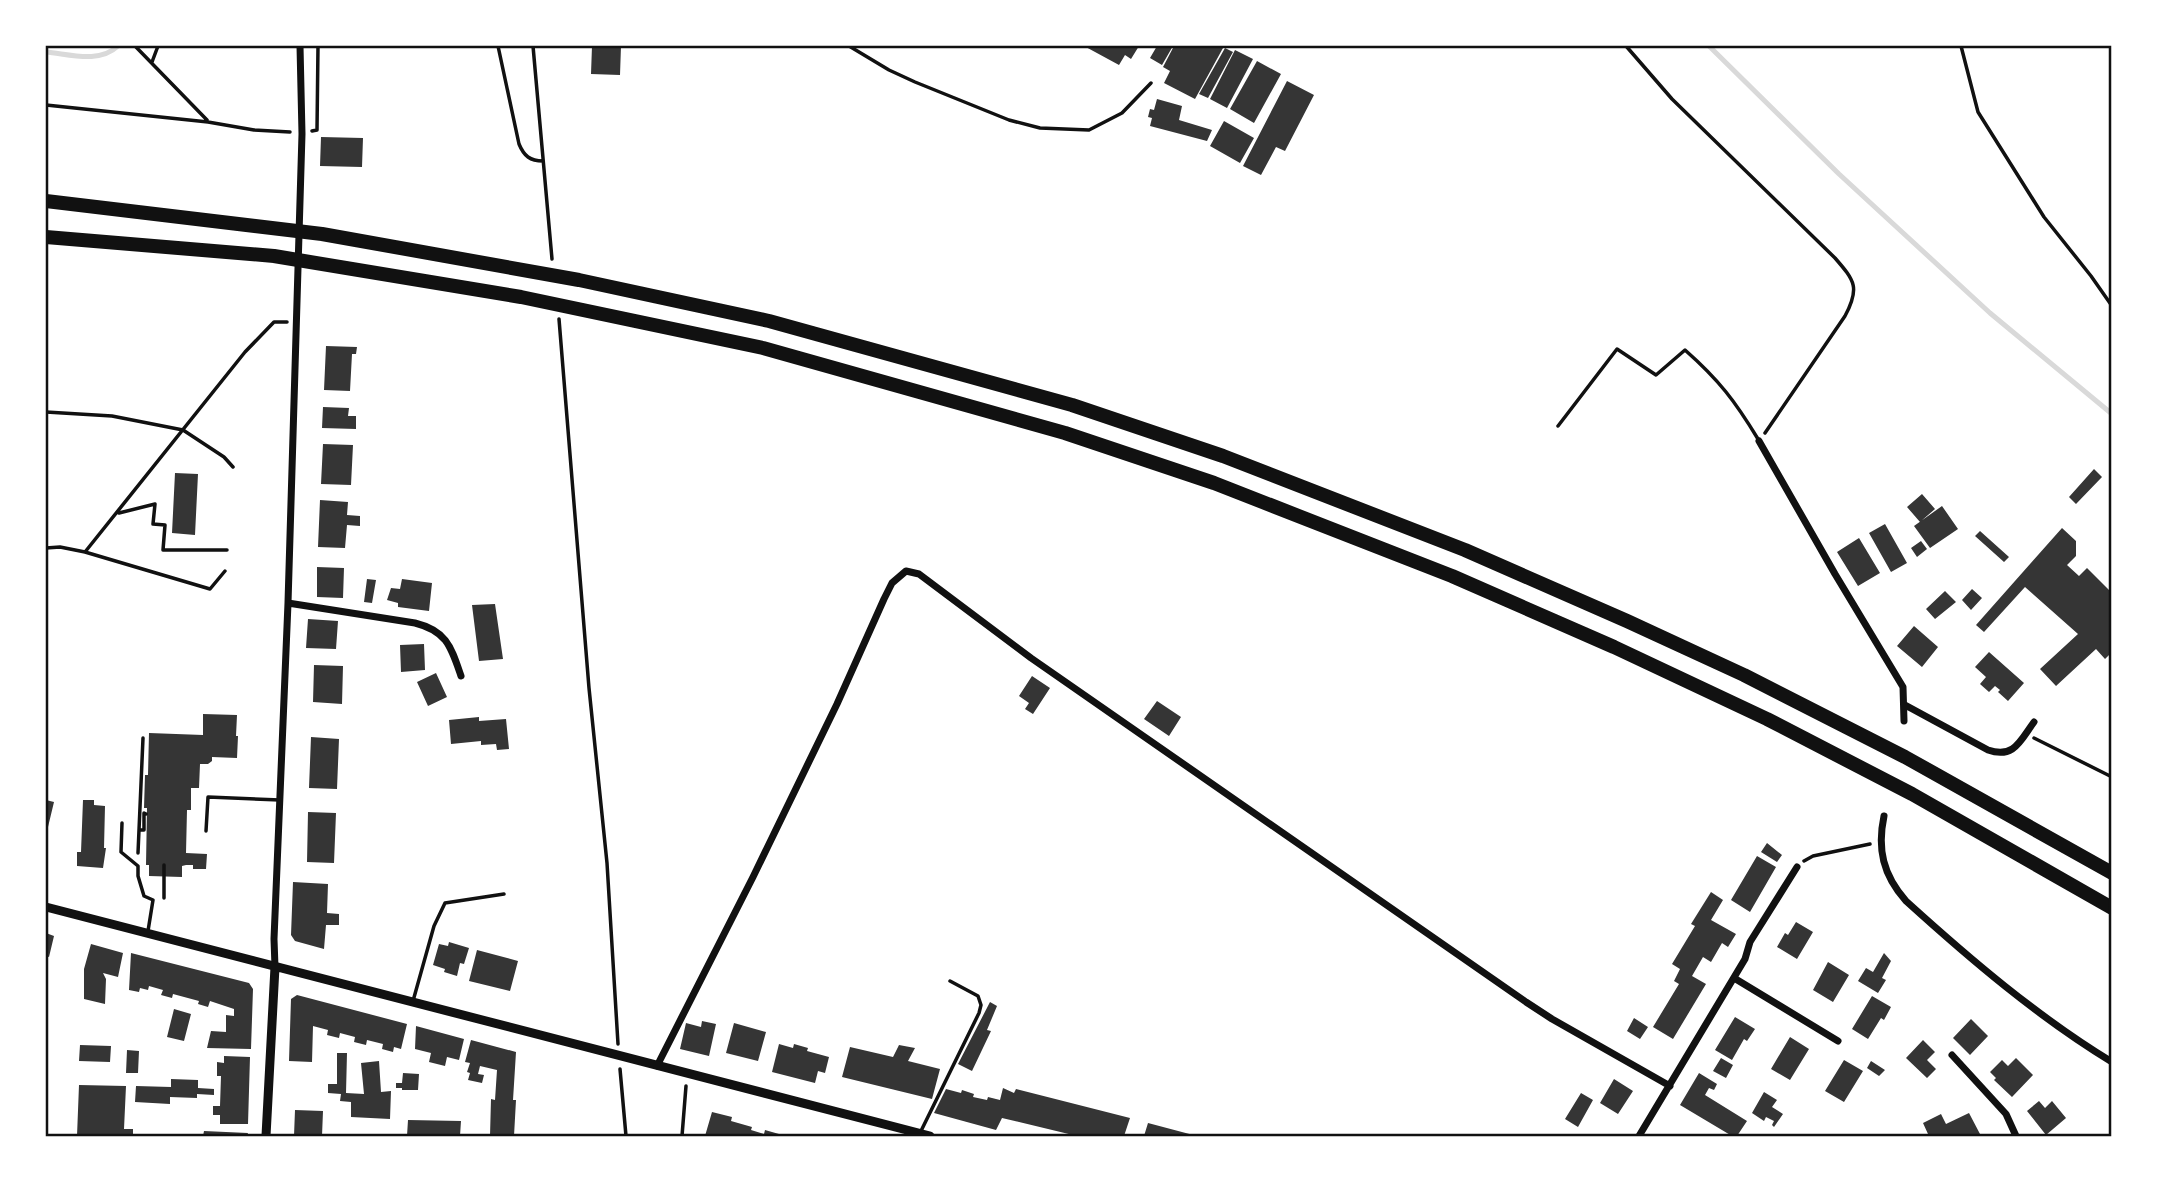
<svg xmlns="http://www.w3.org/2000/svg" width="2157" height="1182" viewBox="0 0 2157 1182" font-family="Quicksand,sans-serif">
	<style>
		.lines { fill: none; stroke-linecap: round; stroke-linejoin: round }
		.stream { stroke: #d9d9d9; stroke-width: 5 }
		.building { fill: #353535 }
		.path { stroke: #111; stroke-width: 3.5 }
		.service { stroke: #111; stroke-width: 3.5 }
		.minor { stroke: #111; stroke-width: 7 }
		.tertiary { stroke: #111; stroke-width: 9 }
		.motorway { stroke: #111; stroke-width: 14 }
		.neatline { fill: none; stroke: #111; stroke-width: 2.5 }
	</style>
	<rect width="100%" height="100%" fill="#fff"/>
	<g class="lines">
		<path class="stream" d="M 1709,46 L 1839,174 L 1990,313 L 2112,414
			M 46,52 C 69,54 99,64 118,46"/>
	</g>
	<path class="building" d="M 592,46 L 621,46 L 620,75 L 591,74 Z
		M 1084,46 L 1139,46 L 1131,59 L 1125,55 L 1119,65 Z
		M 1157,46 L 1173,46 L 1162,65 L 1150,58 Z
		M 1174,46 L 1219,46 L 1223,48 L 1195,99 L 1164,83 L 1170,71 L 1163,67 Z
		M 1225,48 L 1233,52 L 1208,98 L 1199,94 Z
		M 1235,50 L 1253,59 L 1227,108 L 1210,99 Z
		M 1257,61 L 1281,74 L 1254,123 L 1230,109 Z
		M 1287,81 L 1314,95 L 1285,151 L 1276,147 L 1261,175 L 1243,166 Z
		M 1157,99 L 1182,106 L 1179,120 L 1212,130 L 1207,141 L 1150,126 L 1152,118 L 1148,117 L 1150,109 L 1154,110 Z
		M 1224,121 L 1254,138 L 1240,163 L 1210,146 Z
		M 321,137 L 363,138 L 362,167 L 320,166 Z
		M 326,346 L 357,347 L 356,354 L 352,354 L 350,391 L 324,390 Z
		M 323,407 L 349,408 L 348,416 L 356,416 L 356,429 L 322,428 Z
		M 323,444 L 353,445 L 351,485 L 321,484 Z
		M 2094,469 L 2102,477 L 2076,504 L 2069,497 Z
		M 175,473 L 198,474 L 195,535 L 172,533 Z
		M 1922,494 L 1935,509 L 1920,522 L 1907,507 Z
		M 320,500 L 348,502 L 347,515 L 360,516 L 360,526 L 347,525 L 345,548 L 318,547 Z
		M 1942,506 L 1958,529 L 1930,548 L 1914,526 Z
		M 1885,524 L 1907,563 L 1891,572 L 1869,533 Z
		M 2062,528 L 2076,541 L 2076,556 L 2067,565 L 2079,576 L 2087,568 L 2111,592 L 2111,653 L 2105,659 L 2096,649 L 2056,686 L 2040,669 L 2078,634 L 2025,587 L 1984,632 L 1976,625 Z
		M 1980,531 L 2009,557 L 2004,562 L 1975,536 Z
		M 1859,538 L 1880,573 L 1858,586 L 1837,552 Z
		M 1921,541 L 1927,549 L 1917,557 L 1911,548 Z
		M 317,567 L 344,568 L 343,598 L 317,597 Z
		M 367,579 L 376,580 L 372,603 L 364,602 Z
		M 402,579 L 432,583 L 429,611 L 398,607 L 398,603 L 387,600 L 391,588 L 400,589 Z
		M 1972,589 L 1982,598 L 1971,610 L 1962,600 Z
		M 1945,591 L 1956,602 L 1935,619 L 1926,609 Z
		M 495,604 L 503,659 L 479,661 L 472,605 Z
		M 308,619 L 338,621 L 336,649 L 306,648 Z
		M 1914,626 L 1938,647 L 1922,667 L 1897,646 Z
		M 424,644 L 425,670 L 401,672 L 400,645 Z
		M 1989,652 L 2024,683 L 2008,701 L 1998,692 L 2000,690 L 1995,686 L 1989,692 L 1980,684 L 1986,677 L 1975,667 Z
		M 314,665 L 343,666 L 342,704 L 313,702 Z
		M 436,673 L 447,697 L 428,706 L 417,682 Z
		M 1032,676 L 1050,688 L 1033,714 L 1025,709 L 1029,703 L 1019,696 Z
		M 1157,701 L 1181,717 L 1169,736 L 1144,719 Z
		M 203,714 L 237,715 L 236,736 L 238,736 L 237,758 L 212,757 L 212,761 L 208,764 L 200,764 L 199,788 L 191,788 L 191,810 L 187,810 L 186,853 L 207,854 L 206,869 L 193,869 L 193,865 L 186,865 L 182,866 L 182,877 L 149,876 L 149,865 L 146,865 L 147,808 L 144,808 L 145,775 L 148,775 L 149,733 L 203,735 Z
		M 479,717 L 479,721 L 506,719 L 509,749 L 497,750 L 496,744 L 481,745 L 481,741 L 451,744 L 449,720 Z
		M 311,737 L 339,739 L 337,789 L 309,788 Z
		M 46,800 L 54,802 L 48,827 L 46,827 Z
		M 83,800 L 94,800 L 94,805 L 105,806 L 104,848 L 106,848 L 103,868 L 77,866 L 77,852 L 81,852 Z
		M 308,812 L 336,813 L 334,863 L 307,862 Z
		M 1767,843 L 1782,855 L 1777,862 L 1761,852 Z
		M 1757,856 L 1776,867 L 1750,912 L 1731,900 Z
		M 293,882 L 328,884 L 327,913 L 339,914 L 339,925 L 326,925 L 324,949 L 295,941 L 291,935 Z
		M 1711,892 L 1723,900 L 1711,920 L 1736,934 L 1728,947 L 1722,943 L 1711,962 L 1703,957 L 1692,976 L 1706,984 L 1673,1039 L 1653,1027 L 1679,984 L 1674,981 L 1680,969 L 1672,964 L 1695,926 L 1691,924 Z
		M 1796,922 L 1813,932 L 1797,959 L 1777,947 L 1785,933 L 1788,935 Z
		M 46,933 L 54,936 L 49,957 L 46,956 Z
		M 449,942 L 469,948 L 464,964 L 460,963 L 457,976 L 444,972 L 445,969 L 433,965 L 439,944 L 448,946 Z
		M 91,944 L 123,953 L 118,977 L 103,973 L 106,979 L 105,1004 L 84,999 L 84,969 Z
		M 477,950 L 518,961 L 510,991 L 469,981 Z
		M 131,953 L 249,983 L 253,989 L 251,1049 L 207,1048 L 211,1031 L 226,1032 L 226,1015 L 234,1016 L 234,1009 L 210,1001 L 208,1007 L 198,1004 L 199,1001 L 173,994 L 172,998 L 161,995 L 163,990 L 149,986 L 148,990 L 140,988 L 139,992 L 129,990 Z
		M 1884,953 L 1891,961 L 1882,978 L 1886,980 L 1878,993 L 1858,981 L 1866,968 L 1873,972 Z
		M 1828,962 L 1849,975 L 1833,1002 L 1813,990 Z
		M 297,995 L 407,1024 L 401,1049 L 394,1047 L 393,1052 L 382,1049 L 383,1044 L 367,1040 L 366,1045 L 354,1042 L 355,1037 L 340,1033 L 339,1038 L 327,1035 L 328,1030 L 313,1026 L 312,1062 L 289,1061 L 291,999 Z
		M 1872,996 L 1891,1007 L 1884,1020 L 1881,1018 L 1868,1039 L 1852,1029 Z
		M 990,1002 L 997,1006 L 987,1030 L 991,1031 L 972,1071 L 958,1064 Z
		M 174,1009 L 191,1014 L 184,1041 L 167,1037 Z
		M 1735,1017 L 1755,1029 L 1747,1041 L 1744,1039 L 1732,1060 L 1715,1050 Z
		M 1634,1018 L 1648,1027 L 1640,1039 L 1627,1031 Z
		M 1971,1019 L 1988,1036 L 1970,1055 L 1953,1038 Z
		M 702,1021 L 716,1024 L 709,1056 L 680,1049 L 686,1023 L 701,1027 Z
		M 734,1023 L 766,1032 L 758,1061 L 726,1053 Z
		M 416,1026 L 464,1039 L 459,1060 L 447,1057 L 445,1066 L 429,1062 L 431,1053 L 415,1049 Z
		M 1790,1037 L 1809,1049 L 1790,1080 L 1771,1069 Z
		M 471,1040 L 516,1052 L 513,1100 L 516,1100 L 514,1136 L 490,1136 L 491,1099 L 495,1100 L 497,1070 L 480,1066 L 478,1074 L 484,1075 L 482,1083 L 468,1080 L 470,1073 L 467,1072 L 470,1063 L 465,1062 Z
		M 1923,1040 L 1935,1052 L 1927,1060 L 1936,1069 L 1927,1078 L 1906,1058 Z
		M 779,1044 L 793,1048 L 794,1044 L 808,1048 L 807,1051 L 829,1057 L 825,1073 L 818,1071 L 815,1083 L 772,1072 Z
		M 80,1045 L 111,1046 L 110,1062 L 79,1061 Z
		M 899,1045 L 915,1048 L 908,1061 L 940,1069 L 932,1099 L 842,1077 L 850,1047 L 893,1057 Z
		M 127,1050 L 139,1051 L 138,1073 L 126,1073 Z
		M 337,1053 L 347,1053 L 346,1093 L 364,1094 L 361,1063 L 379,1061 L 381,1092 L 391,1091 L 390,1119 L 351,1117 L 351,1102 L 340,1101 L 341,1094 L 328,1093 L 328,1084 L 337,1084 Z
		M 224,1056 L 250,1057 L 248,1124 L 220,1124 L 220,1115 L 213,1115 L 213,1106 L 220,1106 L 221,1076 L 217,1076 L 217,1062 L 224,1063 Z
		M 1721,1058 L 1733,1065 L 1726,1078 L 1713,1071 Z
		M 2016,1058 L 2033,1075 L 2012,1097 L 1994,1080 L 1996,1078 L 1990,1072 L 2002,1060 L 2008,1066 Z
		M 1844,1060 L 1863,1071 L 1844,1102 L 1825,1091 Z
		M 1871,1061 L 1885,1070 L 1879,1076 L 1867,1068 Z
		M 403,1073 L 419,1074 L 418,1090 L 402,1090 L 402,1088 L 396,1088 L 396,1083 L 402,1083 Z
		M 1699,1073 L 1717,1084 L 1714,1090 L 1709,1088 L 1705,1095 L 1747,1121 L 1737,1136 L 1732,1136 L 1680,1105 Z
		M 171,1079 L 198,1080 L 198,1088 L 214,1089 L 214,1095 L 197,1094 L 197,1098 L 170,1097 L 170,1104 L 135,1102 L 136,1086 L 171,1087 Z
		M 1614,1079 L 1633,1091 L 1618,1114 L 1600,1103 Z
		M 79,1085 L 126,1086 L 124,1129 L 133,1129 L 133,1136 L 77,1136 Z
		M 1003,1088 L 1014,1093 L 1016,1089 L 1130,1118 L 1124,1136 L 1077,1136 L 1002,1118 L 996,1130 L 934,1113 L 946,1089 L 961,1093 L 962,1090 L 974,1094 L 973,1097 L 987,1100 L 988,1097 L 1000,1100 Z
		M 1764,1092 L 1777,1100 L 1772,1107 L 1783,1114 L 1774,1127 L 1772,1125 L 1774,1121 L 1766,1117 L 1764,1121 L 1752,1113 Z
		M 1581,1093 L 1593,1100 L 1578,1127 L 1565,1119 Z
		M 2039,1101 L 2045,1108 L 2052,1101 L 2066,1118 L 2046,1135 L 2027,1111 Z
		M 295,1110 L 323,1111 L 322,1136 L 294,1136 Z
		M 712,1112 L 732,1117 L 731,1121 L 752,1127 L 751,1130 L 764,1134 L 765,1130 L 786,1136 L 705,1136 Z
		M 1969,1113 L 1980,1134 L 1976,1136 L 1923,1136 L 1928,1134 L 1923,1123 L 1941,1114 L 1946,1124 Z
		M 408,1120 L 461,1121 L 460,1136 L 407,1136 Z
		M 1148,1123 L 1197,1136 L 1144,1136 Z
		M 204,1131 L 248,1133 L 247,1136 L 203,1136 Z"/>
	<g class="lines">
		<path class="path" d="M 135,46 L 207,120
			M 498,46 L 519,144 C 524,156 530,161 543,161
			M 533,46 L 552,259
			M 1626,46 L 1672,99 L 1835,258 C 1855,281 1860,288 1845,316 L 1765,433
			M 1961,46 L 1978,112 L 2044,217 L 2091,276 L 2112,306
			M 152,62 L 158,46
			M 46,105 L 208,122 L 254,130 L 290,132
			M 312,131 L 317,130 L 318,46
			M 559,319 L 589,688 L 607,863 L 618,1044
			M 46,412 L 112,416 L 183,430 L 224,457 L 233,467
			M 119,513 L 155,504 L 153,524 L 165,525 L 163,550 L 227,550
			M 46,548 L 60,547 L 85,552 L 245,352 L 274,322 L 287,322
			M 85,552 L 210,589 L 225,571
			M 2034,738 L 2112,777
			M 139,830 L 144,830 L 144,813 L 146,814
			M 138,853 L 143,738
			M 1804,861 L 1813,856 L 1870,844
			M 164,898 L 164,865
			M 620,1069 L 626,1136
			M 682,1136 L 686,1086"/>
		<path class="service" d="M 849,46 L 889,70 L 915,82 L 1009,120 L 1040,128 L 1089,130 L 1122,113 L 1151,83
			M 1558,426 L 1617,349 L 1656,375 L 1685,350 C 1719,380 1735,401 1758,439
			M 122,823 L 121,852 L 138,866 L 138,876 L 144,896 L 153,900 L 148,931
			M 206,831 L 208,797 L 280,800
			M 413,1001 L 434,926 L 445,903 L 504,894
			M 920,1133 L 979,1013 L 981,1005 L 978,996 L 950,981"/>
		<path class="minor" d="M 1759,441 L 1835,574 L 1903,687 L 1904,721
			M 288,603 L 415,623 C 447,631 451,647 461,676
			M 1905,705 L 1988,750 C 2014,759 2020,741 2034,722
			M 1884,816 C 1877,849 1883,875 1906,901 C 1970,959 2038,1017 2112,1062
			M 275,967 L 274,939 L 288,603 L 302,134 L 300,46
			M 1734,978 L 1838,1041
			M 1952,1055 L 2006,1114 L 2016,1136
			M 657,1066 L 753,877 L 837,704 L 884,599 L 892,583 L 906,571 L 919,574 L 1031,658 L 1526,1002 L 1552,1019 L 1670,1086
			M 1639,1136 L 1745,959 L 1750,942 L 1797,867"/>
		<path class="tertiary" d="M 46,907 L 930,1136
			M 266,1136 L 275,967"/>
		<path class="motorway" d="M 46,201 L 322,234 L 579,280 L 769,321 L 1072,405 L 1223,456 L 1465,550 L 1627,621 L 1744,675 L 1905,757 L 2112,873
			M 46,237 L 274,256 L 521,297 L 763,348 L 1065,433 L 1214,483 L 1452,576 L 1614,647 L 1767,719 L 1912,794 L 2112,908"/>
	</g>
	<rect width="2157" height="1182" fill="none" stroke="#ffffff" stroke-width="94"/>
	<rect x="47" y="47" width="2063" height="1088" class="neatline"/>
</svg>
